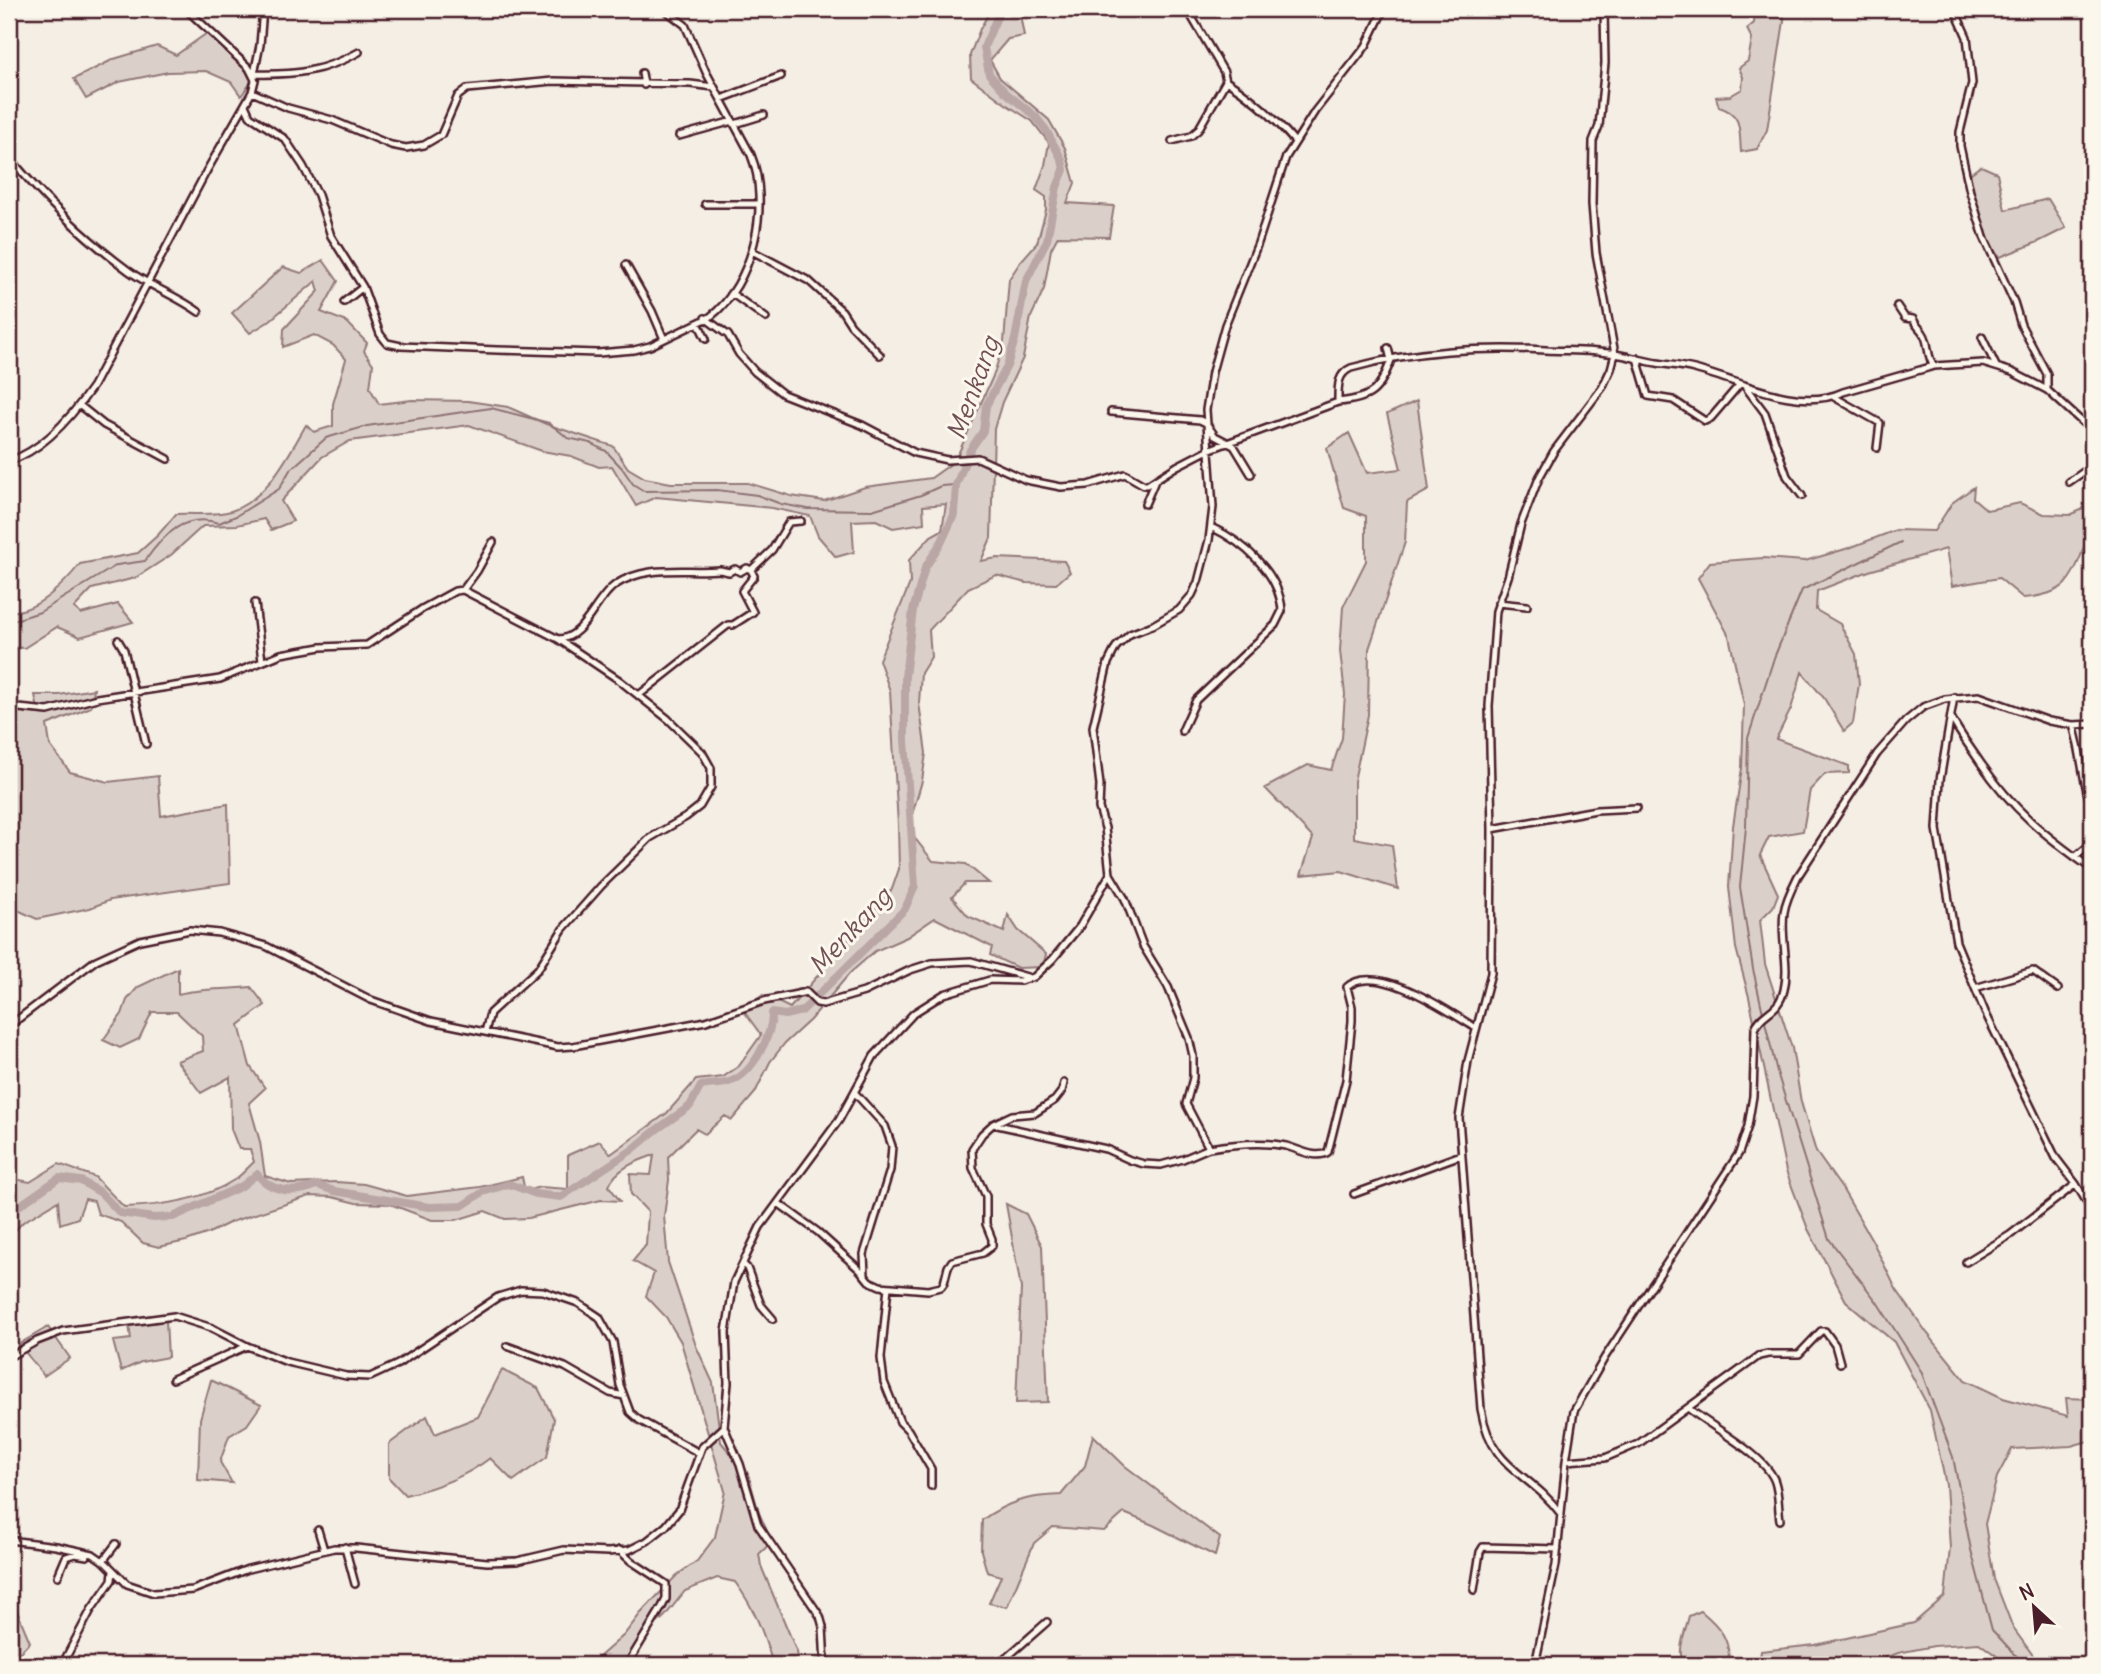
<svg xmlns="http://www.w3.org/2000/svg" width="2101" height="1674" viewBox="0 0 2101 1674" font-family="Delius,sans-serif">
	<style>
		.green { fill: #dbd0c9; stroke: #92787a; stroke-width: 2 }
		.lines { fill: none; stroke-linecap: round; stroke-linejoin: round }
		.stream { stroke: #8d7174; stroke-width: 2 }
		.river { stroke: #baa7a5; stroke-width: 8 }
		.minor-casing { stroke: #4a1f2b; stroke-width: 10 }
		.minor { stroke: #fbf7ec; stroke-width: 5 }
		.labels { text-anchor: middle; stroke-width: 6; stroke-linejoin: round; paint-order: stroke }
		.water-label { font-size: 26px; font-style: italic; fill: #714f56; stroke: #fbf7ec }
	</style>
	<rect width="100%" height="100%" fill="#f4eee4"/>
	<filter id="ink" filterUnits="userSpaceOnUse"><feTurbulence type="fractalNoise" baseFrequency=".0143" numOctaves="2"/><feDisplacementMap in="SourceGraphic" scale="14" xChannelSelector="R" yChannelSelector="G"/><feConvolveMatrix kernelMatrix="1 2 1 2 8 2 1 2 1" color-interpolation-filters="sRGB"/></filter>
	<g filter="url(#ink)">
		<path class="green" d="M 991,9 L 1019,9 L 1024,36 L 1008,39 L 990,60 L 1000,78 L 1049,120 L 1065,148 L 1075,183 L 1067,203 L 1114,206 L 1109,237 L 1058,236 L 1051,249 L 1044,289 L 1031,317 L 1023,358 L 1002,402 L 994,429 L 991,538 L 981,561 L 997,558 L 1064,561 L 1070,572 L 1056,584 L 1026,583 L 996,575 L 968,588 L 929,630 L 931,657 L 921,673 L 919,703 L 926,753 L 922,781 L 912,815 L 913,836 L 933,861 L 966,864 L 989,883 L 965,883 L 952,897 L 968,916 L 1004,932 L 1008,915 L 1018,930 L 1046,954 L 1043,967 L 1018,968 L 990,955 L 992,947 L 935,918 L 907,937 L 875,951 L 850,973 L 810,1020 L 785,1043 L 770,1062 L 755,1093 L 732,1120 L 725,1116 L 705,1134 L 696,1129 L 668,1157 L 669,1180 L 664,1216 L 668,1262 L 696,1346 L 713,1383 L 721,1442 L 748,1474 L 759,1513 L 772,1542 L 759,1554 L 761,1566 L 797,1652 L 799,1665 L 773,1665 C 764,1633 755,1609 735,1582 L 717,1578 L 685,1591 L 665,1616 L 642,1637 L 623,1663 L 618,1665 L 590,1665 L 624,1635 L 641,1613 L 677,1575 L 697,1561 L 715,1537 L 725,1491 L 681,1342 L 666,1317 L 646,1296 L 654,1273 L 633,1261 L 646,1245 L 648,1212 L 631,1194 L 630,1174 L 651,1175 L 654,1155 C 637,1161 616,1168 609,1186 L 620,1201 L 601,1200 L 529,1218 L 505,1219 L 485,1211 L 456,1220 L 432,1220 L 390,1204 L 356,1203 L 332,1197 L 310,1196 L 231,1222 L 209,1233 L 186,1241 L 159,1247 L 143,1243 L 121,1222 L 98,1214 L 94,1201 L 85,1199 L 78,1218 L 60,1224 L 58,1201 L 23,1222 L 9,1237 L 9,1178 L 30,1182 L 59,1164 L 95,1177 L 124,1207 C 161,1206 202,1201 234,1180 C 241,1176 247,1168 254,1162 L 250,1149 L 239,1149 L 231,1129 L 230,1077 L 201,1093 L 177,1061 L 203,1051 L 202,1036 L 177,1012 L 152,1012 L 139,1039 L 120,1048 L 103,1040 L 122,1014 L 127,1000 L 138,987 L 178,968 L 178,994 C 202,988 226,990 251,987 L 265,1005 L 239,1025 L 250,1066 L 265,1088 L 249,1103 L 260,1142 L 265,1176 L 291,1184 L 336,1182 L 364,1184 L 407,1196 L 480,1187 L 522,1177 L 525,1191 L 540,1187 L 568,1189 L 568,1155 L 600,1141 L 611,1154 L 667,1113 L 696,1080 L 723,1077 L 739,1066 L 761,1035 L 743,1010 L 763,995 L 790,1008 L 892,889 L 899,869 L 898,825 L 890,691 L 879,660 L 910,583 L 909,560 L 931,536 L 942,530 L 946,504 L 923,506 L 924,523 L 893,528 L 876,520 L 852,521 L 854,552 L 836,557 L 818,536 L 810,516 L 772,508 L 656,497 L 636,506 L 612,466 L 599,467 L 571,456 L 542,451 L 469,425 L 350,441 L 322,457 L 281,501 L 293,521 L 271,530 L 264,519 L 237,525 L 203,526 L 171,555 L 135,578 L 92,589 L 74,608 L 81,614 L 118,604 L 133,622 L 80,637 L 57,627 L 24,648 L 9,647 L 9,611 C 35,614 65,583 80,564 L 138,553 L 158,535 L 176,514 C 193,513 215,516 231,511 C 267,499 288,456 306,425 L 314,432 L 333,426 L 333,404 L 346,359 L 333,345 L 314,335 L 283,347 L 284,329 L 319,291 L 316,281 L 268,322 L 250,333 L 232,313 L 283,267 L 301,273 L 323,260 L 338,281 L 321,312 L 347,322 L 367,343 L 364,351 L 373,364 L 370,388 L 379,404 L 412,400 L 468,401 L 508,407 L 546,424 L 613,446 L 628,468 L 645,478 L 671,483 L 748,483 L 791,496 L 824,501 L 865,487 L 931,478 L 955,461 L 994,374 L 1004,342 L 1009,279 L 1021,261 L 1037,243 L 1046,210 L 1046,197 L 1036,190 L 1045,165 L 1049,143 L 1032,121 L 1007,105 L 971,78 L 970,55 L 980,29 Z
			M 1755,9 L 1783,9 L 1784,21 L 1767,130 L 1757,149 L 1741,152 C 1739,130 1743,114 1719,107 L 1716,97 L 1730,96 L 1742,89 L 1743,77 L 1739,68 L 1748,61 L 1752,39 L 1747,29 L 1754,23 Z
			M 210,31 L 238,57 L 252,81 L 241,96 L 231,82 L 206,71 L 168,72 L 119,82 L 86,99 L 74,79 L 114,59 L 157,46 L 176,55 Z
			M 1981,166 L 1997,173 L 2005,210 L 2048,199 L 2066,228 L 2038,242 L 2000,257 L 1984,242 L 1964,178 Z
			M 1417,401 L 1429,490 L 1407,502 L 1405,542 L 1369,649 L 1368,715 L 1354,781 L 1354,838 L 1392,845 L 1398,889 L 1341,871 L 1301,875 L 1313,838 L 1265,788 L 1308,765 L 1331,770 L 1342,738 L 1345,694 L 1340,651 L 1343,607 L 1366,561 L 1366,516 L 1344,508 L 1327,448 L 1349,433 L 1367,473 L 1401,469 L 1387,414 Z
			M 1974,487 L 1973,498 L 1987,510 L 2020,503 L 2044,514 L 2070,515 L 2092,505 L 2092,526 L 2089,527 C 2086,544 2077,571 2065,584 C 2055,594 2036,597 2023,598 L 1999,578 L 1952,586 L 1946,549 L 1869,571 L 1817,591 L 1816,610 L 1840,624 L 1856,654 L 1859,684 L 1853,723 L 1844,731 L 1824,698 L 1802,672 L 1791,709 L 1776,739 L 1849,766 L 1849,773 L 1825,774 L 1810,790 L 1803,831 L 1769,837 L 1760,855 L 1778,894 L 1773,907 L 1760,920 L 1765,964 L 1792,1048 L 1801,1102 L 1816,1152 L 1843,1190 L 1872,1240 L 1896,1289 L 1927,1333 L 1965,1380 L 2003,1398 L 2068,1416 L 2066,1398 L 2092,1399 L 2092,1440 L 2071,1446 L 2012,1449 L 1997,1477 L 1985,1524 L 1994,1579 L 2013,1628 L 2040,1665 L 2009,1665 L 1979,1643 L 1934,1646 L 1898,1653 L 1867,1665 L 1759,1665 L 1761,1651 L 1815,1645 L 1914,1623 L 1945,1596 L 1950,1548 L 1946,1485 L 1930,1410 L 1894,1342 L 1846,1301 L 1808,1229 L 1786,1171 L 1749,997 L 1736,948 L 1729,887 L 1733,826 L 1742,768 L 1744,705 L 1729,636 L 1698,578 L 1710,562 L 1763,558 L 1805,561 L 1849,548 L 1896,530 L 1934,531 L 1952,503 Z
			M 94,689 L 91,707 L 47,725 L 50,745 L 70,772 L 108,782 L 158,776 L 161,816 L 228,804 L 230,883 L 110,900 L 90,908 L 37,919 L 9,906 L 9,710 L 39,714 L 35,695 L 59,695 Z
			M 1006,1204 L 1026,1214 L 1042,1246 L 1048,1402 L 1016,1403 L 1021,1288 Z
			M 166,1320 L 168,1357 L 141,1362 L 121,1371 L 113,1341 L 131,1339 L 129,1324 Z
			M 48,1327 L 70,1358 L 44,1376 L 19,1344 Z
			M 502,1370 L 538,1388 L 554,1419 L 547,1457 L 513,1481 L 490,1458 C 464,1478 436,1488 405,1495 L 389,1478 L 389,1444 L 427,1416 L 435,1434 L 478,1417 Z
			M 211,1380 L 261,1405 L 247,1425 L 229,1436 L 220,1462 L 232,1483 L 198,1480 L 200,1419 Z
			M 1093,1435 L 1125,1466 L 1220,1538 L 1215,1556 L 1153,1525 L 1124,1513 L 1104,1531 L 1053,1527 L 1034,1543 L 1007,1607 L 989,1603 L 1001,1576 L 987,1572 L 981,1551 L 982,1520 C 1008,1501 1029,1496 1061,1495 L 1085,1466 Z
			M 9,1592 L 30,1642 L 9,1663 Z
			M 1701,1611 C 1719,1626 1732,1640 1728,1665 L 1683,1665 C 1677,1650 1685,1632 1689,1616 Z"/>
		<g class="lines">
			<path class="stream" d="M 9,622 L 40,612 L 117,565 L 145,561 C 163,535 185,512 219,523 L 236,516 L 279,489 L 290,470 L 326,438 L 367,426 L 491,408 L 549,423 L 568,438 L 590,443 L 606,451 L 622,468 L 633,484 L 644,491 L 717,490 L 757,495 L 781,504 L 808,509 L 872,510 L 921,495 L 941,486 L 956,485
				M 1763,1013 L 1753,969 L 1740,887 L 1746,827 L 1748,738 L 1774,658 L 1802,590 L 1901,542
				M 1764,1018 L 1777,1072 L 1829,1239 L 1877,1302 L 1921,1371 L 1953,1457 L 1971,1550 L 1992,1630 L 2025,1665"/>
			<path class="river" d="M 9,1213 L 59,1178 L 81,1181 L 101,1193 L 120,1213 L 154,1218 L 173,1217 L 242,1186 L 257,1174 C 271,1193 296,1194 317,1185 L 334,1191 L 429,1207 L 462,1206 L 483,1192 L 509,1184 L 536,1194 L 561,1197 L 632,1150 L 656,1130 L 690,1106 L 701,1086 C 710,1084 721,1085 729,1082 C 753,1075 772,1035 772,1013 L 785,1015 L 802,1011 L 905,909 L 915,886 L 905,740 L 905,677 L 913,610 L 925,568 L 942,541 L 954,515 L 956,485 L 970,450 L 983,431 L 986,406 L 1007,366 L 1015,339 L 1026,281 L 1047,240 L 1057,187 L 1064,170 L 1062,160 L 1046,130 L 1035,116 L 1005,92 L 989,74 L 984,47 L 998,15 L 996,9"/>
			<defs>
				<path id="minor" d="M 263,9 L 260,45 L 254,74 C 294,75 324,72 359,52
					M 1187,9 L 1224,72 L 1226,81 C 1253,98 1275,118 1295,142
					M 1958,9 L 1958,17 L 1967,37 L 1972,83 L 1960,132 L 1960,146 L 1970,192 L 1984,237 L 2014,302 L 2021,325 L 2047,374 L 2047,390
					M 642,73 L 644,85
					M 252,92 L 288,108 L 332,120 L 391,145 L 406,148 L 424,145 L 441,135 L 458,96 L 467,89 L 553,81 L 690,84 L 714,87
					M 721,99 L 781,76
					M 245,105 L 250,116 L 285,139 L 303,166 L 318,195 L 331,236 L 363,287 L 380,334 L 387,343 L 401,346 L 497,350 L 598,353 L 634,350 L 650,346 L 710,317 C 753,285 771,204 751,155 L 706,72 L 685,25 L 664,9
					M 735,124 L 764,115
					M 679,136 L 733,121
					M 1172,141 L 1191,136 L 1198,130 L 1226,81
					M 9,157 C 45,200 84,238 129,271 C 151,287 177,296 199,312
					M 705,204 L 759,204
					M 752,251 L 809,281 L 842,311 L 851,325 L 880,355
					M 626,265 L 652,311 L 664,339
					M 731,293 L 766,318
					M 344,302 L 363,287
					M 1897,306 L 1905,318 L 1913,319 C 1916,326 1920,328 1923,333 C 1930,343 1926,356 1934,366
					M 705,318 L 728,335 L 739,354 L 755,372 L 783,394 L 862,425 L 915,453 L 947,460 L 978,458 L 1026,480 L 1061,487 L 1088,485 L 1125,474 L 1144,485 L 1147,485 L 1177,466 L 1208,450 L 1338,402 C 1338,387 1337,374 1351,368 C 1416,350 1479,347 1546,350 C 1569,351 1593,350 1615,354 C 1629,356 1643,361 1657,363 C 1669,365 1682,366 1694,369 C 1738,380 1798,413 1843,392 L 1934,366 L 1983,363 L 2012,372 L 2047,390 L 2092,431
					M 698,323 L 706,339
					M 1982,337 L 1996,366
					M 1637,358 L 1648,396 L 1673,400 L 1705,421 L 1711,418 L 1740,384
					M 1744,385 L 1765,413 L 1787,476 L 1802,496
					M 1834,397 L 1880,423 L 1877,448
					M 1338,402 C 1371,399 1380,391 1391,360 L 1388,348
					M 79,405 L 104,425 L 168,459
					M 1111,412 L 1200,420 L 1206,423 L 1215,436 L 1234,446 L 1251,474
					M 9,461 C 44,450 73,415 93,386 L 206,172 L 252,92 L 255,80 L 249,68 L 186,9
					M 2069,482 L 2092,466
					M 1145,504 L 1154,483
					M 463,590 L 558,639 L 619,680 L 668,719 L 702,752 L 711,768 L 711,787 L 700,806 L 686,817 L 650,838 L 601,886 L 563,929 L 538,969 L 490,1013 L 485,1032
					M 255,603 L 262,661
					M 1498,603 L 1527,606
					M 558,639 C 584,639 595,599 615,585 C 647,564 684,573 720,570 L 729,572 L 735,569 L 740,572 L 747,568 L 751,570 L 772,550 L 789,522 L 801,521
					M 118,640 L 124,650 L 146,744
					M 639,695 L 728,625 L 733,625 L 753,612 L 742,591 L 754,576 L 751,570
					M 1954,697 L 1940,780 L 1937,829 L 1956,942 L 1985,1012 L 2056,1158 L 2076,1184 L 2092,1211
					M 9,707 L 48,711 L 97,698 L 220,679 L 281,654 L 321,647 L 367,645 L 422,609 L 455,591 L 463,590 L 477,571 L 493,542
					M 1951,717 C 1959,733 1970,747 1980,762 C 2013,810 2045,836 2092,869
					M 2073,725 C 2082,753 2082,781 2092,809
					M 1182,731 L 1196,700 L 1275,625 L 1282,611 C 1280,573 1243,542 1211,527
					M 1492,829 L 1596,810 L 1637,808
					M 2075,857 L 2092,843
					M 1975,988 L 2033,971 L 2058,989
					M 9,1026 L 96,960 L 140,940 L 190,930 L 219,933 L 266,946 L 371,1000 L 431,1021 L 558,1047 L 573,1046 L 706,1021 L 764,1001 L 802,993 L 806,992 L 817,1003 L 823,1004 L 864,992 L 910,970 L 932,963 L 971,961 L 1027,977
					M 855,1093 L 885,1126 L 892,1146 L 890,1170 L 864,1254 L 865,1275
					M 993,1124 L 1106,1149 L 1130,1160 L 1144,1164 L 1161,1165 L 1183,1159 L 1209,1148 L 1186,1104 L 1193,1078 L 1193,1056 L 1189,1038 L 1168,987 L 1143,946 L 1125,899 L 1110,874
					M 1209,1148 C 1233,1144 1262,1141 1286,1146 C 1298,1149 1317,1160 1328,1152 L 1346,1080 L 1352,1021 L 1352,1007 L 1347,987 C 1377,961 1449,1012 1476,1028
					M 1354,1194 L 1461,1155
					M 778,1203 L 818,1232 L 860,1270 L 869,1281 L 880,1286 L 928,1290 L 941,1287 L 944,1283 L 948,1267 L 952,1261 L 983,1253 L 992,1246 L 992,1239 L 986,1224 L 986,1196 L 973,1168 L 972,1149 L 982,1134 L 993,1124 L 1012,1115 L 1035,1113 L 1055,1100 L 1062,1091 L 1064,1083
					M 1966,1262 L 2010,1235 L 2076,1184
					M 743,1264 L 747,1268 L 761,1305 L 773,1319
					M 888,1287 L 881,1358 L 884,1382 L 900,1422 L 908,1430 L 931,1469 L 931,1486
					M 507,1346 L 565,1367 L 610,1393 L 624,1396
					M 9,1357 L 37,1341 L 63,1331 L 174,1316 L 212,1328 L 247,1346 L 287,1362 L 346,1376 L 370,1377 L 398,1364 L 498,1297 L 521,1290 L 543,1291 L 578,1303 L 599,1317 L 613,1342 L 620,1385 L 630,1412 L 639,1420 L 699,1453
					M 173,1379 L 247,1346
					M 1688,1408 C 1711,1427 1766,1455 1775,1482 C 1779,1494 1778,1508 1780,1520
					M 724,1427 L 740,1464 L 758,1525 L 820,1616 L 823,1627 L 825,1665
					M 1566,1461 L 1605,1458 L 1638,1444 L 1759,1356 L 1768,1354 L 1799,1354 L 1821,1331 L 1825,1331 L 1835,1345 L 1840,1363
					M 1561,1514 C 1528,1470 1492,1472 1481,1409 L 1459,1118 L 1468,1061 L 1491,973 L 1492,829 L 1489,706 L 1496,611 L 1508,577 L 1521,524 L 1539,478 L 1554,451 L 1602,388 L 1611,369 L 1615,354 L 1596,253 L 1592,204 L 1593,141 L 1599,126 L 1605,63 L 1604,9
					M 318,1530 L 324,1550
					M 9,1540 L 56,1546 L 93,1554 L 106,1563 L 127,1584 L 154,1593 L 193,1590 L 248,1569 L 334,1548 L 356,1548 L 487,1562 L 517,1561 L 564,1550 L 608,1552 L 629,1550 L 647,1541 L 666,1526 L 679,1510 L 702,1447 L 724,1427 L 728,1383 L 726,1332 L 734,1282 L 760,1227 L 839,1120 L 874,1056 L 914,1013 L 944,994 L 990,980 L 1020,981 L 1034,977 L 1053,959 L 1080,926 L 1110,874 L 1105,828 L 1099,808 L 1100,785 L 1093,727 L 1108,663 L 1116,647 L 1130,634 L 1153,625 L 1179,610 L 1192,595 L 1198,582 L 1209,540 L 1213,507 L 1206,410 L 1212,372 L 1225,325 L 1258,243 L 1286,157 L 1315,111 L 1366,46 L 1384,9
					M 345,1547 L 355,1584
					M 619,1550 L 631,1561 L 666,1584 L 666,1599 L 662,1607 L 627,1665
					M 103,1561 L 116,1544
					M 58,1576 L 66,1557 L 75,1554 L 87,1556
					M 1474,1590 L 1480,1552 L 1483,1547 L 1558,1549
					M 62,1665 L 91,1610 L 112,1580 L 113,1571
					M 998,1665 L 1047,1622
					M 1535,1665 L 1556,1565 L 1566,1461 L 1574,1411 L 1605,1357 L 1739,1153 L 1748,1126 L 1753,1096 L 1755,1028 C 1762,1011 1778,1014 1784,990 C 1790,964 1780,938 1784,912 C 1786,899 1792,888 1798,876 L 1877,754 L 1906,721 L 1923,707 L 1945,699 L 1979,696 L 2049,721 L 2073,725 L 2092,724"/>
			</defs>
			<use href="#minor" class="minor-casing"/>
			<use href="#minor" class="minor"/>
		</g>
	</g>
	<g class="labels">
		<g class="water-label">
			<text transform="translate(973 388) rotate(-70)" y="9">Menkang</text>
			<text transform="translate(850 931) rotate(-47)" y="9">Menkang</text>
		</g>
	</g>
	<rect width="2101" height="1674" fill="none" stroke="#fbf7ec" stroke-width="35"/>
	<rect x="18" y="18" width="2066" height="1639" fill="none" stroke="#4a1f2b" stroke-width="2.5" filter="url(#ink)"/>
	<g transform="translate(2034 1607) rotate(334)" stroke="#fbf7ec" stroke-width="5" paint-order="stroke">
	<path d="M0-5L12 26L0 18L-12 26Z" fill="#4a1f2b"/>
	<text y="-10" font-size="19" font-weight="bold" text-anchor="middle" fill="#4a1f2b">N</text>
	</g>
</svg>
